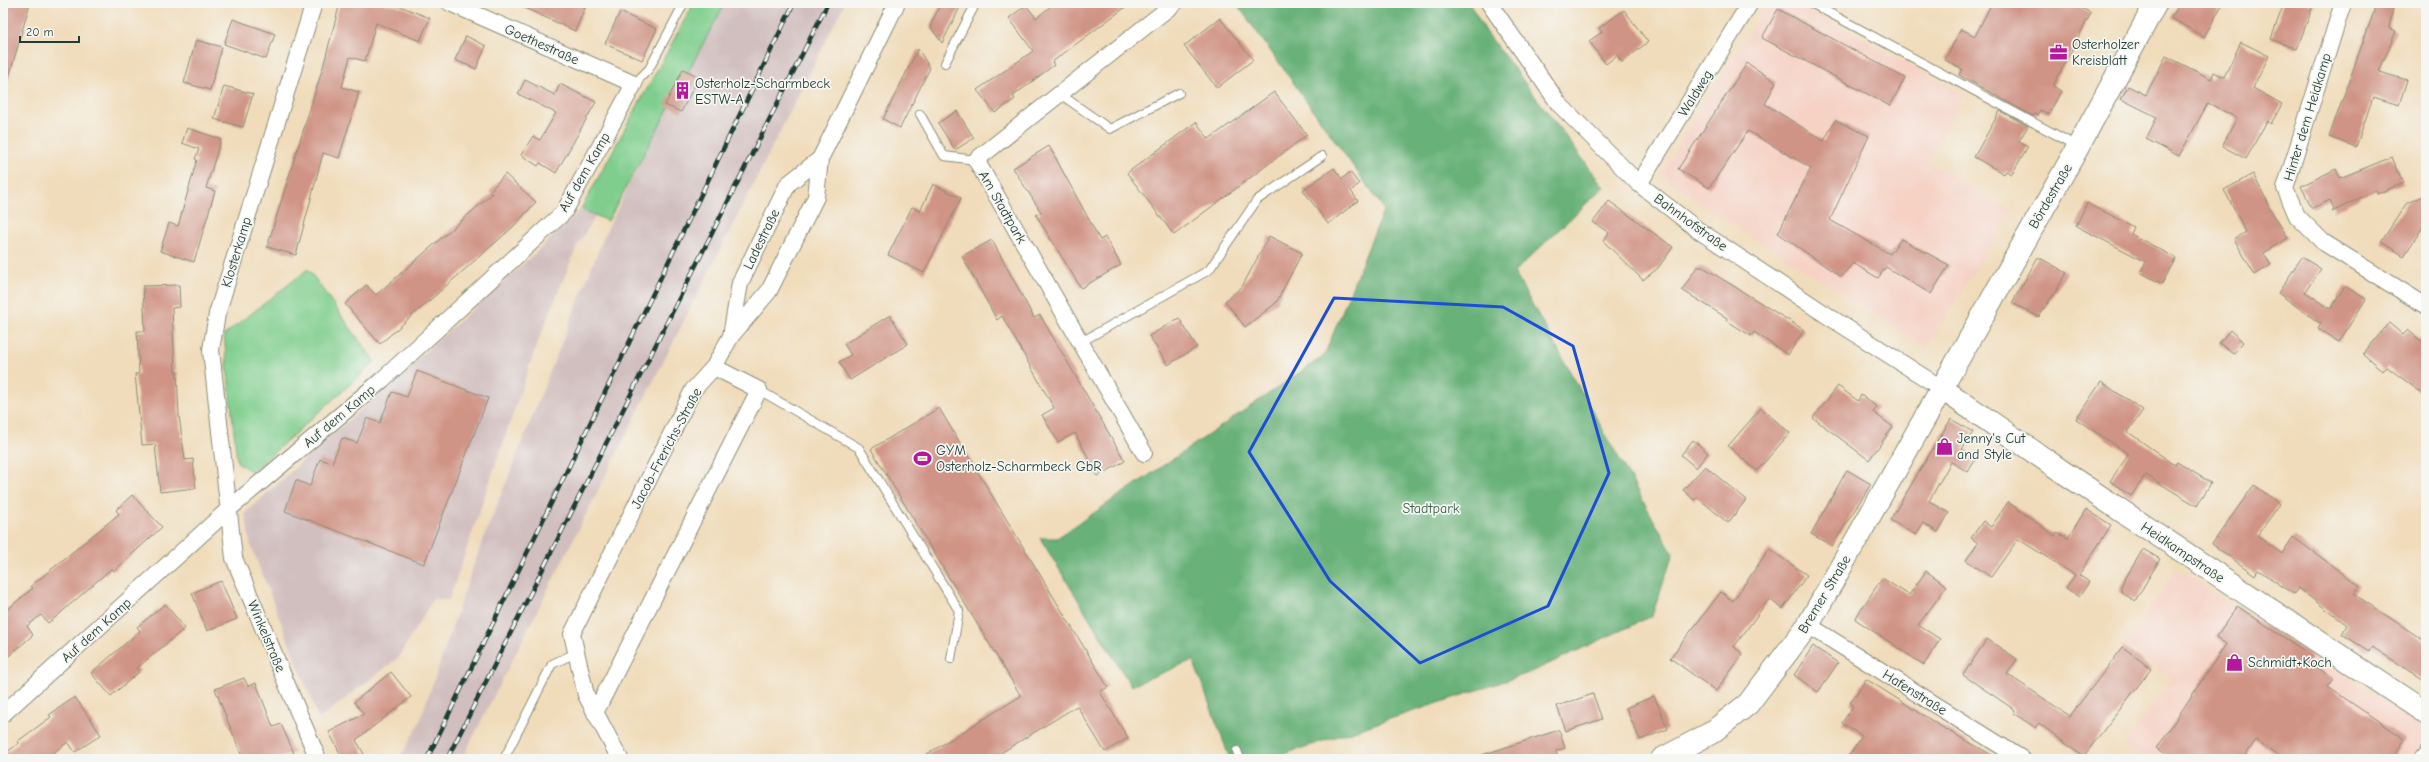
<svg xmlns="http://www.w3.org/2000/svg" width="2429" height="762" viewBox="0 0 2429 762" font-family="'Comic Neue',sans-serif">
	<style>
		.built { fill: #f6d2c5 }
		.industrial { fill: #d1bfbf }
		.green { fill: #7fce8d; stroke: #4f8660 }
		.forest { fill: #67b178; stroke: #437756 }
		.building { fill: #d09486 }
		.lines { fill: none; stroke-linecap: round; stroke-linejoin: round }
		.lane-casing { stroke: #888c77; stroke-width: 10 }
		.street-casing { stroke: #888c77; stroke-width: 18 }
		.secondary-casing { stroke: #888c77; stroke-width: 24 }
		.lane { stroke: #fff; stroke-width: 8 }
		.street { stroke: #fff; stroke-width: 16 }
		.secondary { stroke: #fff; stroke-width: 22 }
		.rail-casing { stroke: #1f3d34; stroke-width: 4.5 }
		.rail { stroke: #f6f6f2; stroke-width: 3; stroke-dasharray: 9; stroke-linecap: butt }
		.marked { fill: none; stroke: #1d4ed8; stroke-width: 3; stroke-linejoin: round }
		.labels { text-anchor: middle; stroke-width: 3.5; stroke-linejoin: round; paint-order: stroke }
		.street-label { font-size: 14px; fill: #1f3d34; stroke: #f6f6f2 }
		.poi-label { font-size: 14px; fill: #1f3d34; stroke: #f6f6f2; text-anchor: start }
		.park-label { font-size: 14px; fill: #37614a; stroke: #f6f6f2 }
	</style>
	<rect width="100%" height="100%" fill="#f6f6f2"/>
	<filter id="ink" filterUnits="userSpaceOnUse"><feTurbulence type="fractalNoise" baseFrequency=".025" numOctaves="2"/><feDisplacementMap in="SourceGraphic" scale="8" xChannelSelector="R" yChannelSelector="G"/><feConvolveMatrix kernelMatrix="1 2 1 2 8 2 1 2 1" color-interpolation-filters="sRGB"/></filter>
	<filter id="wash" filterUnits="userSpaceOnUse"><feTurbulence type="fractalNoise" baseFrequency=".012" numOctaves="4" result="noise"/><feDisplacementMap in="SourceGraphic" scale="16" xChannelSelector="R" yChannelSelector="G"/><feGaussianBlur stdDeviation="0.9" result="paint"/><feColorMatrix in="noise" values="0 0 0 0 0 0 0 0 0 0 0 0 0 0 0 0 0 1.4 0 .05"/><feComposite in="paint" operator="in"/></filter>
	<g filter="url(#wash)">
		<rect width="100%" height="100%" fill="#f0dcba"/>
		<path class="built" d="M 1767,3 L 1799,3 L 1965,95 L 1928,161 L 2012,211 L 1926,348 L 1706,207 L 1660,174 Z
			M 2176,568 L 2426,728 L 2426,759 L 2139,759 L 2123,748 L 2171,678 L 2124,646 Z"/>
		<path class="industrial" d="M 716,3 L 845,3 L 462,759 L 399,759 L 418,726 L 479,550 L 603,239 Z
			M 581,209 L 595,216 L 577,246 L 537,344 L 449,600 L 433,599 L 398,658 L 319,719 L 250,543 L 245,513 L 540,249 Z"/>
		<path class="green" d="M 694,3 L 725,3 L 608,221 L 581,209 Z
			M 308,269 L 375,362 L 252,472 L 237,462 L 224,335 Z"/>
		<path class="forest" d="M 1236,3 L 1469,3 L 1487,33 L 1604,187 L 1514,272 L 1673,554 L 1652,616 L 1529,673 L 1269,759 L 1230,759 L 1193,660 L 1131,686 L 1040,538 L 1057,538 L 1324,356 L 1384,209 Z"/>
		<g id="blocks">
			<path class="building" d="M 3,3 L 30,3 L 7,84 L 3,83 Z
				M 340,3 L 382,3 L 402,7 L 430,18 L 420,41 L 376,23 L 365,61 L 350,57 L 342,87 L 359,92 L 339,158 L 323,153 L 296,255 L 267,247 L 323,67 Z
				M 514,3 L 587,3 L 575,31 Z
				M 941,3 L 962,3 L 942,43 L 930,26 Z
				M 1055,3 L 1131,3 L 1052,62 L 1054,65 L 1013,96 L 1015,99 L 995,113 L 977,90 L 1033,51 L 1009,18 L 1026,5 L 1036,18 Z
				M 1992,3 L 2073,3 L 2091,13 L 2053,86 L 2061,91 L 2049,114 L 2040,110 L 2037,115 L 2035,114 L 2033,116 L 1959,75 L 1962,69 L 1945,60 L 1961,29 L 1975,36 Z
				M 2180,3 L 2223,3 L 2204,37 L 2171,18 Z
				M 2284,3 L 2314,3 L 2297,49 L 2271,39 Z
				M 2377,3 L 2394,3 L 2389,28 L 2396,31 L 2379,72 L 2407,80 L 2399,105 L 2373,97 L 2356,147 L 2329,137 Z
				M 1778,9 L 1905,78 L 1890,106 L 1762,38 Z
				M 1624,10 L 1648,42 L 1622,62 L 1617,55 L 1606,64 L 1589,41 L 1602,32 L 1599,28 Z
				M 620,12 L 657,29 L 642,60 L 605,44 Z
				M 1220,18 L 1253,60 L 1217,88 L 1184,46 Z
				M 233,19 L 275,34 L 266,59 L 224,44 Z
				M 466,36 L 486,46 L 476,69 L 455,60 Z
				M 196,40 L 222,47 L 210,90 L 184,83 Z
				M 2241,42 L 2269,56 L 2253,88 L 2282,104 L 2271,124 L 2267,121 L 2246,159 L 2222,146 L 2237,118 L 2208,103 L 2179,156 L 2146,139 L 2157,117 L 2121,99 L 2128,86 L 2146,95 L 2166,56 L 2211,79 L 2214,72 L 2224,77 Z
				M 918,49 L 930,68 L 900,128 L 883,119 Z
				M 1747,63 L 1776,82 L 1765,104 L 1824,141 L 1835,120 L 1869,136 L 1830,220 L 1890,254 L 1901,239 L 1949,265 L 1931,294 L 1886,267 L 1878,278 L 1853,263 L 1841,277 L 1778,233 L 1811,168 L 1748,131 L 1709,188 L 1678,169 Z
				M 683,69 L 699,77 L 681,112 L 665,105 Z
				M 525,80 L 555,95 L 560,84 L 596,102 L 556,173 L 540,163 L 538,166 L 521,155 L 533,136 L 540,140 L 556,113 L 518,94 Z
				M 224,86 L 253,94 L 243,127 L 214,119 Z
				M 1274,92 L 1307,135 L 1174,235 L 1127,173 L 1196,122 L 1209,139 Z
				M 957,111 L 974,138 L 955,150 L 938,123 Z
				M 2000,111 L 2028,126 L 2019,141 L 2028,146 L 2012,174 L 2006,171 L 2004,174 L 1974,157 Z
				M 187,128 L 221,139 L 206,188 L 215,191 L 194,262 L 160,251 L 169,223 L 178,226 L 197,160 L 195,159 L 199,149 L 182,143 Z
				M 1049,146 L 1100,240 L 1105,237 L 1121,265 L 1081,288 L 1036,215 L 1041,212 L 1013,168 Z
				M 2392,157 L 2403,183 L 2377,194 L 2376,190 L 2332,212 L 2334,209 L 2330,200 L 2312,208 L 2301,186 L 2336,169 L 2340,178 Z
				M 1334,168 L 1342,179 L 1350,172 L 1359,184 L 1351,191 L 1358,201 L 1328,224 L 1303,190 Z
				M 505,174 L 536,202 L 513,227 L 380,344 L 345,304 L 366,285 L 376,295 L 492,194 L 489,192 Z
				M 2253,174 L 2268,203 L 2267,204 L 2288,238 L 2263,253 L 2271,265 L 2255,275 L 2234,239 L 2246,232 L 2224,190 Z
				M 933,184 L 961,198 L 924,273 L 888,255 L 912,207 L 920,211 Z
				M 2426,195 L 2426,222 L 2404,256 L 2381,242 L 2406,204 Z
				M 1609,201 L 1673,247 L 1658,268 L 1643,280 L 1603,241 L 1609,233 L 1593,222 Z
				M 2087,203 L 2134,227 L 2131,234 L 2176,258 L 2162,284 L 2140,272 L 2146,262 L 2076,226 Z
				M 1269,236 L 1302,253 L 1276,303 L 1245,327 L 1225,301 L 1242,287 Z
				M 992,240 L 1034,318 L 1040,315 L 1125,461 L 1098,476 L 1075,433 L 1058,442 L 1042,415 L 1054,408 L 1002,316 L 997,320 L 962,256 Z
				M 2038,257 L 2067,273 L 2039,317 L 2012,303 Z
				M 2302,257 L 2321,269 L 2305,292 L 2331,309 L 2345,286 L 2366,299 L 2339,342 L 2318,329 L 2321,324 L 2278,293 Z
				M 1697,267 L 1703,267 L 1804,330 L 1788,355 L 1754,332 L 1751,336 L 1726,320 L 1727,318 L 1682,290 Z
				M 179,285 L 180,307 L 172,308 L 175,372 L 177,372 L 179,416 L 185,460 L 193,459 L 196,488 L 160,492 L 155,444 L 142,445 L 135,374 L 139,374 L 137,331 L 145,331 L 143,286 Z
				M 890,315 L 908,344 L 850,380 L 839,362 L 851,355 L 844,344 Z
				M 1179,318 L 1197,347 L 1168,365 L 1149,336 Z
				M 2389,323 L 2403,335 L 2408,330 L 2426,345 L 2426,396 L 2387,367 L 2383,371 L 2363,354 Z
				M 2230,330 L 2243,342 L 2233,354 L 2219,343 Z
				M 417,371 L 488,398 L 424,564 L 285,511 L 296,480 L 310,486 L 320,459 L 332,463 L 342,438 L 357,443 L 367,418 L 380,423 L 392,392 L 407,397 Z
				M 2101,382 L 2143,410 L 2128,432 L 2175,465 L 2177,462 L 2211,483 L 2197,506 L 2146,475 L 2131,496 L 2110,481 L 2129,454 L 2076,419 Z
				M 1838,386 L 1858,401 L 1861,395 L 1877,407 L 1873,412 L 1893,427 L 1869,460 L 1813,418 Z
				M 939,408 L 1108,687 L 1100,692 L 1128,738 L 1105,752 L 1077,706 L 991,759 L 919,759 L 1021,696 L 871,449 Z
				M 1761,408 L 1790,433 L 1757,471 L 1728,446 Z
				M 1951,419 L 1973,432 L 1962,449 L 1977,457 L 1968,472 L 1951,462 L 1929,501 L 1949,513 L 1938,532 L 1923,523 L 1916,535 L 1890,520 Z
				M 1693,440 L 1708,453 L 1696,468 L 1681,455 Z
				M 1705,466 L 1746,500 L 1728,523 L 1697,497 L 1694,500 L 1683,490 Z
				M 1847,470 L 1871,484 L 1832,546 L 1811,534 Z
				M 2254,485 L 2280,504 L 2257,536 L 2282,554 L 2293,537 L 2360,586 L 2354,594 L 2426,642 L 2426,681 L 2372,647 L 2369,651 L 2342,634 L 2347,625 L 2298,588 L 2294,594 L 2258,570 L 2255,575 L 2212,544 Z
				M 132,495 L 162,527 L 114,571 L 112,568 L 56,617 L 48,623 L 41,615 L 27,626 L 33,635 L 3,661 L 3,613 L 33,588 L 31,586 L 119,514 L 116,510 Z
				M 2008,502 L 2055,536 L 2057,533 L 2068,538 L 2086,509 L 2111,525 L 2079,575 L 2089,582 L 2079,597 L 2066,588 L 2075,575 L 2018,539 L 1991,577 L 1966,560 L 1978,543 L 1971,538 L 1983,521 L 1991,527 Z
				M 1769,549 L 1807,575 L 1783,609 L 1769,599 L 1734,647 L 1743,654 L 1716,691 L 1670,658 L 1721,592 L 1733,601 Z
				M 2143,549 L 2160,559 L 2135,601 L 2121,592 L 2121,586 Z
				M 1926,571 L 1947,586 L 1918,625 L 1940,639 L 1924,665 L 1855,619 L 1882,578 L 1909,595 Z
				M 221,581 L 237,619 L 207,631 L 192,593 Z
				M 165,604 L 185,628 L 137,668 L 140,671 L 111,696 L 91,673 L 140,631 L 137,627 Z
				M 2237,606 L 2312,656 L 2308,662 L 2334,679 L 2328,687 L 2405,739 L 2392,759 L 2284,759 L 2256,740 L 2243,759 L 2173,759 L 2157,748 L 2226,644 L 2216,637 Z
				M 1987,639 L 2017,659 L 2007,674 L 2070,716 L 2123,647 L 2151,669 L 2083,757 L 2039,723 L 2036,728 L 2013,713 L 2015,710 L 1963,675 Z
				M 1813,646 L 1838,663 L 1818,692 L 1794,675 Z
				M 391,672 L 411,697 L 356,740 L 364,754 L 353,759 L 343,759 L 329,732 L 364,714 L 354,702 Z
				M 244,678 L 248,686 L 256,683 L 273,727 L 281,724 L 294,753 L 278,759 L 243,759 L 215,689 Z
				M 1866,679 L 1942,727 L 1999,759 L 1847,759 L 1862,736 L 1842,723 L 1853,706 L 1850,703 Z
				M 1593,694 L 1602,719 L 1566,731 L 1557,706 Z
				M 1654,696 L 1668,729 L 1640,740 L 1626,708 Z
				M 75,697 L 101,735 L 75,752 L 68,742 L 45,759 L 3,759 L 3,755 L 19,743 L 18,741 L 51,717 L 49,715 Z
				M 1559,730 L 1565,748 L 1556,751 L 1558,759 L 1479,759 L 1479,756 Z"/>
		</g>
	</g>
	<g filter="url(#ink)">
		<use href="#blocks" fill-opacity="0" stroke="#888c77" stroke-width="1"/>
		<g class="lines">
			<defs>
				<path id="lane" d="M 1811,3 L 2077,146
					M 945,63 L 976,3
					M 634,84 L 649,69 L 684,3
					M 1060,94 L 1110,129 L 1179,93
					M 920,114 L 944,156 L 976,160
					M 1081,342 L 1209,270 L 1257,200 L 1322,156
					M 759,390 L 859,448 L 959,611 L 951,659
					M 1237,751 L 1240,759
					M 504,759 L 552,664 L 576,653
					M 2417,759 L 2426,748"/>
				<path id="street" d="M 314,3 L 217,314 L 211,350 L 234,558 L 318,759
					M 1489,3 L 1559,104 L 1639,184 L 1698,230 L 1828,316 L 1941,388
					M 2343,3 L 2285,188 L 2297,216 L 2323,242 L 2426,306
					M 1639,184 L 1750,3
					M 731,336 L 740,283 L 788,184 L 820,159
					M 1144,453 L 976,160 L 1175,3
					M 1808,625 L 2022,759
					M 595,713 L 759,390 L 714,367
					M 3,714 L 229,509 L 382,380 L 564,212 L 634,84 L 450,3
					M 620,759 L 586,695 L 572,634 L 693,390 L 714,367 L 731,336 L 769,291 L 816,197 L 820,159 L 897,3"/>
				<path id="secondary" d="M 1941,388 L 2063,472 L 2426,713
					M 1662,759 L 1711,733 L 1748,704 L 1808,625 L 2078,147 L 2156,3"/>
			</defs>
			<use href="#lane" class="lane-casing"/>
			<use href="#street" class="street-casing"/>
			<use href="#secondary" class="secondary-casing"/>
			<use href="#lane" class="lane"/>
			<use href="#street" class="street"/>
			<use href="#secondary" class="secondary"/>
			<defs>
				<path id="rail" d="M 427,759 L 794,3
					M 447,759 L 828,3"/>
			</defs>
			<use href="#rail" class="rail-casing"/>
			<use href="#rail" class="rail"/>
		</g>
	</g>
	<path class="marked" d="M 1334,298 L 1503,307 L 1573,346 L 1609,473 L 1548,606 L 1420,663 L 1330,581 L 1249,452 Z"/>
	<defs>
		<symbol id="office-bare" viewBox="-9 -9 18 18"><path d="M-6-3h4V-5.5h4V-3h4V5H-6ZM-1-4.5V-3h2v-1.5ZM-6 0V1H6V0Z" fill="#b5179e" stroke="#f6f6f2" stroke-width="2.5" paint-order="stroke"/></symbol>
		<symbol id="building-bare" viewBox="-9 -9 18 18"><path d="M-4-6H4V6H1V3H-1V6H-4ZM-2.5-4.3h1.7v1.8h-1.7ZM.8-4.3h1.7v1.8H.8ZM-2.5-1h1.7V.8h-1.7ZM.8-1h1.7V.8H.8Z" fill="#b5179e" stroke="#f6f6f2" stroke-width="2.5" paint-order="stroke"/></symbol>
		<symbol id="shop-bare" viewBox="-9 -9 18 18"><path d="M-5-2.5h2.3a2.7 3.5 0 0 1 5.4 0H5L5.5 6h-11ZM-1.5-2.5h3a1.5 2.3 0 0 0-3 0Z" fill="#b5179e" stroke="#f6f6f2" stroke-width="2.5" paint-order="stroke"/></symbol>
		<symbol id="stadium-bare" viewBox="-9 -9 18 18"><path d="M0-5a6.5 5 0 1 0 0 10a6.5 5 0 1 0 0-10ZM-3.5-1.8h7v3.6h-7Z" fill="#b5179e" stroke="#f6f6f2" stroke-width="2.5" paint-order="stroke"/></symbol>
	</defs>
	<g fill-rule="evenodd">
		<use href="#office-bare" x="2046" y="40" width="25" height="25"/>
		<use href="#building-bare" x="670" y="78" width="25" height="25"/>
		<use href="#shop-bare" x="1932" y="434" width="25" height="25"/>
		<use href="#stadium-bare" x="910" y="446" width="25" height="25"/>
		<use href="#shop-bare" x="2222" y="650" width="25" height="25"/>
	</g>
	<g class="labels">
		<g class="street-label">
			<text transform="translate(542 44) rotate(24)" y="5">Goethestraße</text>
			<text transform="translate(1695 93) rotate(-58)" y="5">Waldweg</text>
			<text transform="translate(2307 117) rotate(-73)" y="5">Hinter dem Heidkamp</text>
			<text transform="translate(584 172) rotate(-60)" y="5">Auf dem Kamp</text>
			<text transform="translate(2050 196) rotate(-60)" y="5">Bördestraße</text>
			<text transform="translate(1003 207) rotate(60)" y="5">Am Stadtpark</text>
			<text transform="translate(1691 222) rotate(36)" y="5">Bahnhofstraße</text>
			<text transform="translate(761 239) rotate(-64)" y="5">Ladestraße</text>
			<text transform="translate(236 252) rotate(-73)" y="5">Klosterkamp</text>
			<text transform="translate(339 416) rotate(-40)" y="5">Auf dem Kamp</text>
			<text transform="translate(666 448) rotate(-62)" y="5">Jacob-Frerichs-Straße</text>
			<text transform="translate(2183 552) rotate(34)" y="5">Heidkampstraße</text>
			<text transform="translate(1824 594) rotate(-59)" y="5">Bremer Straße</text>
			<text transform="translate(96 630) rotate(-42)" y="5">Auf dem Kamp</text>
			<text transform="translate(267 636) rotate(67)" y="5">Winkelstraße</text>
			<text transform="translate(1915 692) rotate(32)" y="5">Hafenstraße</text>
		</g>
		<g class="poi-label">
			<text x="2072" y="49">Osterholzer<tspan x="2072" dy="16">Kreisblatt</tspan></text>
			<text x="695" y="88">Osterholz-Scharmbeck<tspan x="695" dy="16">ESTW-A</tspan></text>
			<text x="1957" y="443">Jenny's Cut<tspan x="1957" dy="16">and Style</tspan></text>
			<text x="936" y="455">GYM<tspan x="936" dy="16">Osterholz-Scharmbeck GbR</tspan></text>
			<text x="2248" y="667">Schmidt+Koch</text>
		</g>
		<g class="park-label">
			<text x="1431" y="513">Stadtpark</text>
		</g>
	</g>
	<rect width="2429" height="762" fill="none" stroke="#f6f6f2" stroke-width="16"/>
	<path d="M20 36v6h59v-6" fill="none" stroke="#1f3d34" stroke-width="2"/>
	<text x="26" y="36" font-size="12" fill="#1f3d34" stroke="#f6f6f2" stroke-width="3" paint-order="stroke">20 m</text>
</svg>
